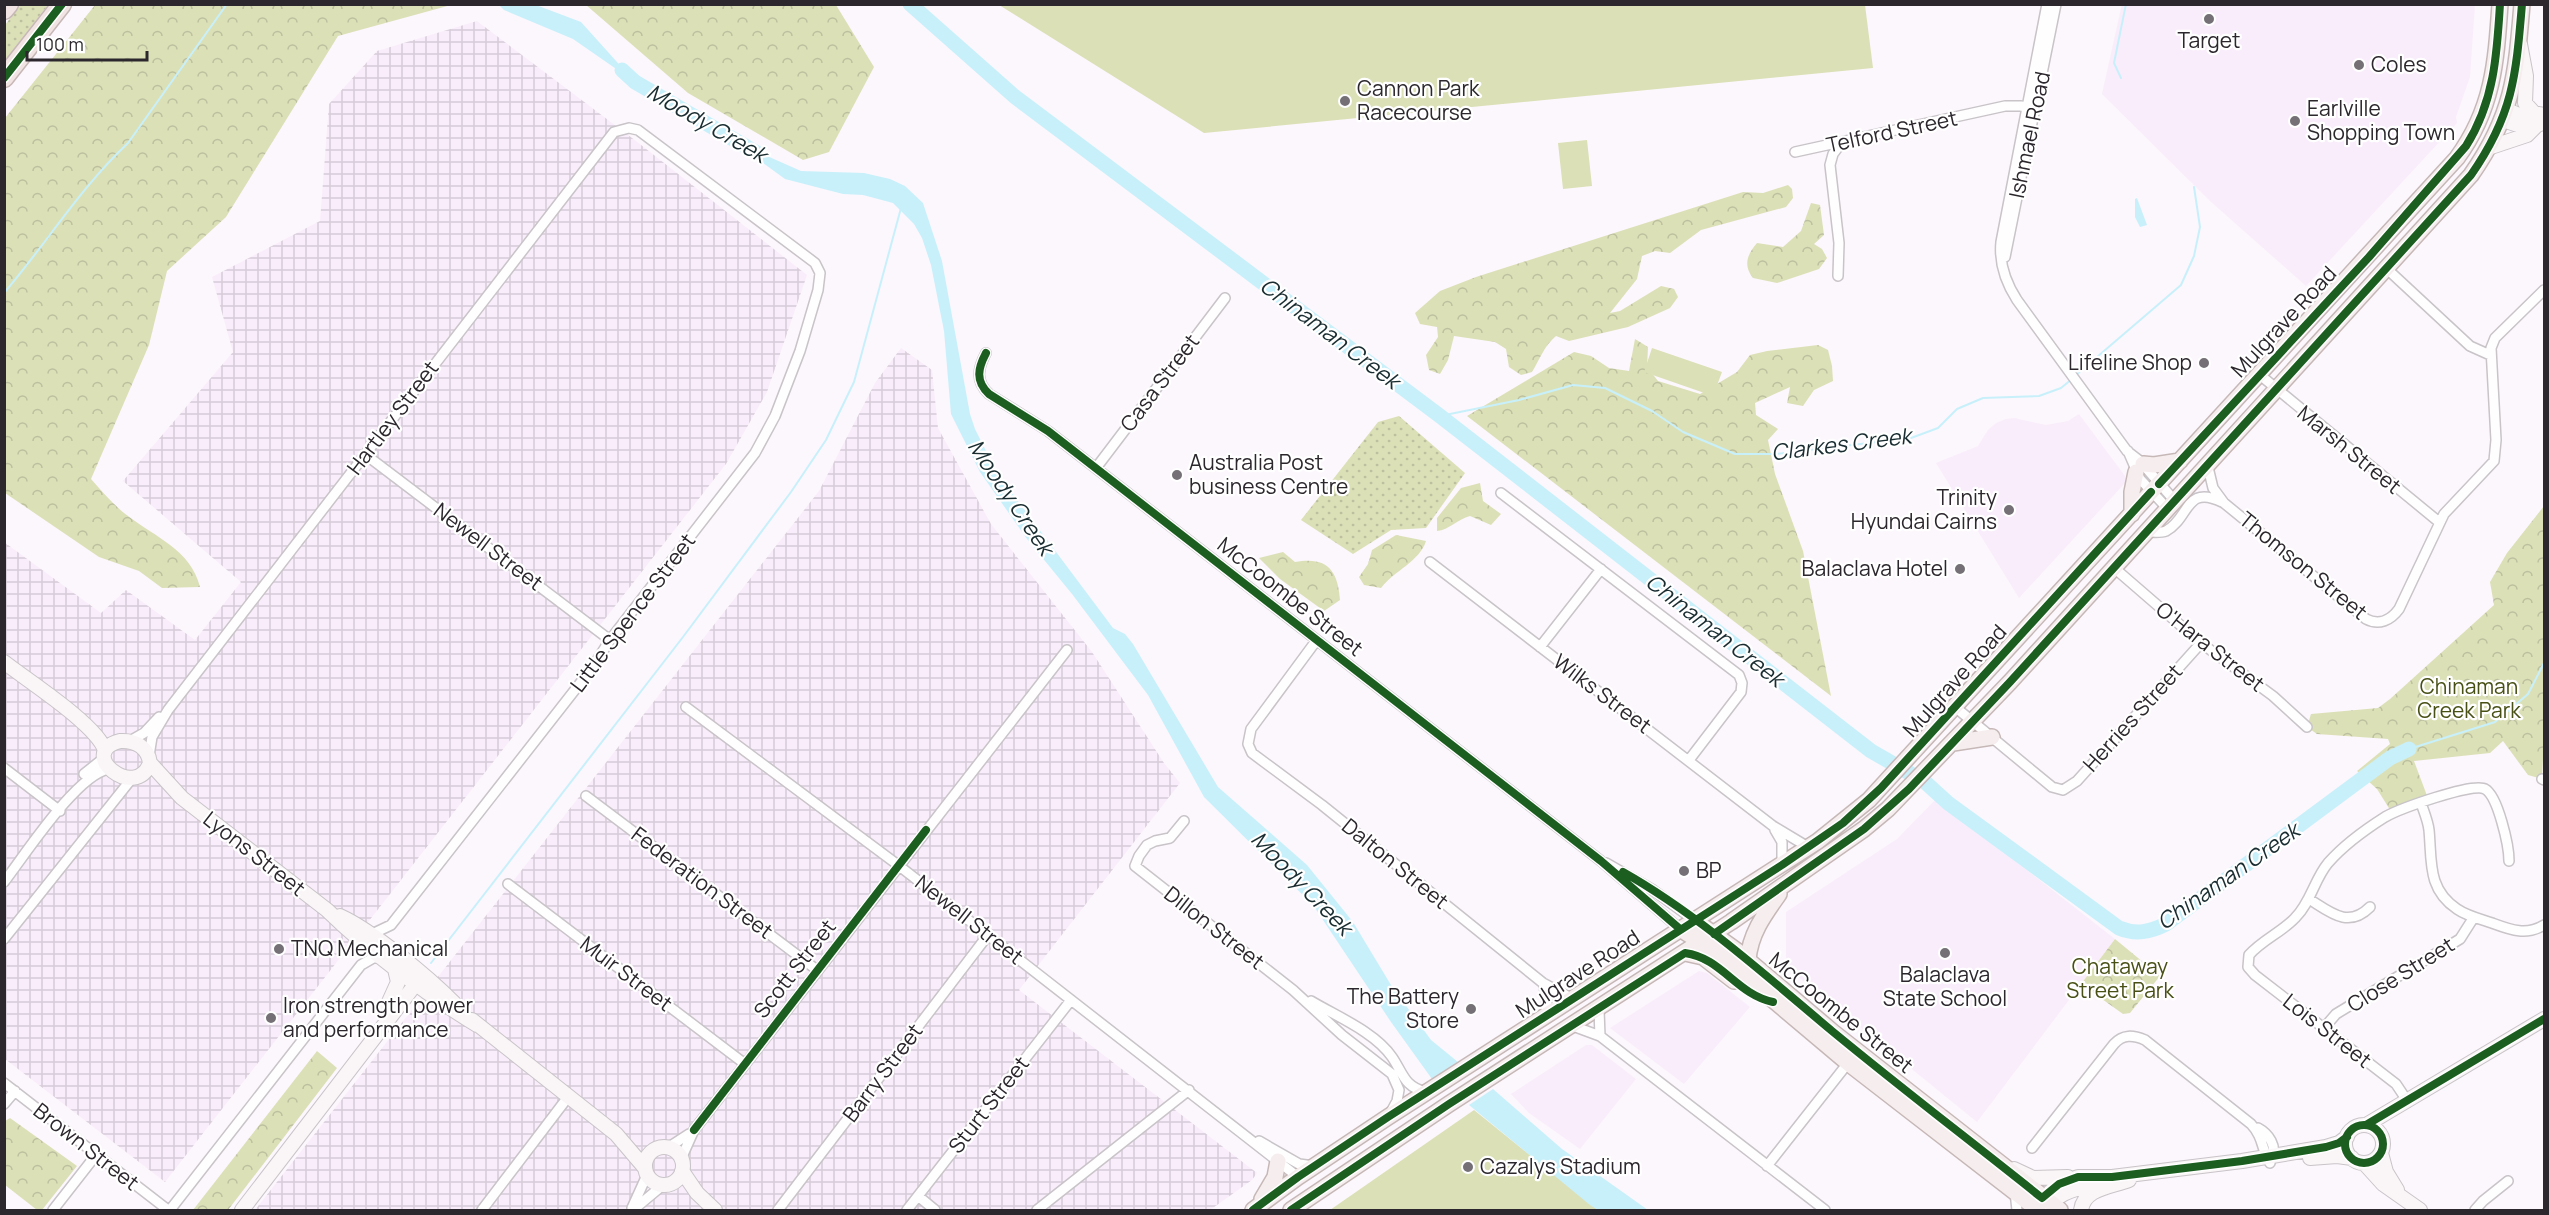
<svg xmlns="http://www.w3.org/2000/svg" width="2549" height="1215" viewBox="0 0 2549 1215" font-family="Manrope,sans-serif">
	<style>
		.built { fill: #f9edfb }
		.industrial { fill: url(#industrial-grid) }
		.grass { fill: url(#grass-dots) }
		.forest { fill: url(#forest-crowns) }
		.pitch { fill: #dce0b7 }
		.water { fill: #c8f0fb }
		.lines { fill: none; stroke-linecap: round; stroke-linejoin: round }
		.stream { stroke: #c8f0fb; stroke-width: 2 }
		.river { stroke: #c8f0fb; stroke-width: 15 }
		.street-casing { stroke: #c8c4c8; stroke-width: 12 }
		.secondary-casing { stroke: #c8c4c8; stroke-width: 16 }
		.primary-casing { stroke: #c7b8b8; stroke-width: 18 }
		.highway-casing { stroke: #c7b8b8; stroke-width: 21 }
		.street { stroke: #fffeff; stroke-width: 9 }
		.secondary { stroke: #faf6f7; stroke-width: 14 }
		.primary { stroke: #f6eeee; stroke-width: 15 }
		.highway { stroke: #f1e4e3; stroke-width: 18 }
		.cycleway-casing { stroke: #fff; stroke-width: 11 }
		.cycleway { stroke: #1b5e20; stroke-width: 8 }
		.poi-dot { fill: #747075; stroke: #fff; stroke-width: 2 }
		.labels { text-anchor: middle; stroke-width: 4.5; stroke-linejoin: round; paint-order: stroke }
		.poi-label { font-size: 21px; fill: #2b272c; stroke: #fff; text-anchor: start }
		.street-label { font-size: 21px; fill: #2b272c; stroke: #fff }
		.park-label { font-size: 21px; fill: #485015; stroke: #fff }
		.water-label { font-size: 22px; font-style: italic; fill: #192d31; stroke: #fff }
	</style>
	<defs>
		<pattern id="industrial-grid" width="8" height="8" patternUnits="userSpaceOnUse" patternTransform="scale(1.5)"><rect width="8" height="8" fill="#f9edfb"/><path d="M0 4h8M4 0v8" fill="none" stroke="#d6cbd7"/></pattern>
		<pattern id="grass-dots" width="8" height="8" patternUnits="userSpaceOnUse" patternTransform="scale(1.5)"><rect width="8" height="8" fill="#dce0b7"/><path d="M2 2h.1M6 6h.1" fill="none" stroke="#bdc09e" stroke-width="1.8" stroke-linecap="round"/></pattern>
		<pattern id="forest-crowns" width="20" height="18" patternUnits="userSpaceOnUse" patternTransform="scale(1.5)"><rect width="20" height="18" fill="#dce0b7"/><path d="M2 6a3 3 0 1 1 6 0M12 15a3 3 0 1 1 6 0" fill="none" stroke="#bdc09e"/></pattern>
	</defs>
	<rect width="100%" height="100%" fill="#fcf7fc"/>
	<path class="built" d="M 2122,4 L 2475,5 L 2470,77 L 2456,117 L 2457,123 L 2306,286 L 2210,201 L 2102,94 Z
		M 2079,414 L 2125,476 L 2125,483 L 2019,598 L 1936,463 L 1978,446 L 1988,430 L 1996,423 L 2006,419 L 2014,418 L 2046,425 L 2068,421 Z
		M 1936,799 L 2115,939 L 1977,1122 L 1786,967 L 1786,912 L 1897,839 Z
		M 1699,971 L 1707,973 L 1750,1007 L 1684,1084 L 1610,1028 Z
		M 1586,1045 L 1592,1045 L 1636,1079 L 1580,1149 L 1529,1113 L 1511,1094 Z"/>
	<path class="industrial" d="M 477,21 L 636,141 L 807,275 L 767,392 L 726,464 L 165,1182 L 5,1059 L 4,542 L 101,613 L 126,590 L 195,640 L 241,582 L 123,481 L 233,352 L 212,277 L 320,221 L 329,104 L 377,51 Z
		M 901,348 L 932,370 L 938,428 L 991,524 L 1092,652 L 1164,763 L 1180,783 L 1019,990 L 1257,1173 L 1252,1180 L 1210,1210 L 255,1210 L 819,491 L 875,383 Z"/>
	<path class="grass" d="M 21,4 L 48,5 L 5,61 L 5,25 Z
		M 1399,416 L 1465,473 L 1426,528 L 1391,530 L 1353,554 L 1301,520 L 1378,422 Z"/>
	<path class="forest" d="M 95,5 L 451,5 L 338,36 L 226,217 L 167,271 L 149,345 L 91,479 C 102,491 114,506 128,516 C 155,537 191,550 200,587 L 162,588 L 139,571 L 99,557 L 5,493 L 5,118 Z
		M 586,5 L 836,5 L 874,67 L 829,152 L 803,160 L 688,93 Z
		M 1788,185 L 1792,189 L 1793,198 L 1786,207 L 1701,230 L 1670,253 L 1655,251 L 1642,256 L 1637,279 L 1610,313 L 1620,311 L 1661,286 L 1674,289 L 1678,297 L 1670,308 L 1628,327 L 1569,341 L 1556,336 C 1544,346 1540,359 1532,372 L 1521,375 L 1509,367 L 1506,349 L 1495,342 L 1454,336 L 1448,360 L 1440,374 L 1429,370 L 1426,355 L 1438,337 L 1437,327 L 1420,324 L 1415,313 L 1440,291 L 1476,277 L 1743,192 L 1763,193 Z
		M 1811,203 L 1820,205 L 1824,235 L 1814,244 L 1822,249 L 1827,258 L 1819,269 L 1777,283 L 1753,278 C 1743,265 1747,255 1757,243 L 1783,247 L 1801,231 Z
		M 1635,339 L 1648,347 L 1647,367 L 1658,381 L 1700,394 L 1737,372 L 1750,355 L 1767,351 L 1818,345 L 1828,350 L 1832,366 L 1833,381 L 1814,390 L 1803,406 L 1787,403 L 1790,387 L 1755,403 L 1756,415 L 1778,429 L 1768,440 L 1775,474 L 1803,551 L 1831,696 L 1467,416 L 1574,352 L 1591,356 L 1609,368 L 1629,371 Z
		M 1480,483 L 1483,501 L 1501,514 L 1491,525 L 1470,516 C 1458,519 1449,530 1437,531 L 1437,518 L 1461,488 Z
		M 2544,506 L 2544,738 L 2542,779 L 2528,775 L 2503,741 L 2490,753 L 2414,761 L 2429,801 L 2392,813 L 2377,789 L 2357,771 L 2390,744 L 2388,739 L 2317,734 L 2307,727 L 2311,714 L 2378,708 L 2390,699 L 2494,605 L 2490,582 L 2507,553 Z
		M 1396,535 L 1426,541 C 1420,561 1394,571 1381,588 L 1364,585 L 1359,577 L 1368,564 L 1372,550 Z
		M 1283,552 L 1295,562 C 1327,556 1338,570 1340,600 L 1324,611 L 1280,579 L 1259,558 Z
		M 2115,939 L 2160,976 L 2130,1013 L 2123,1014 L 2081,984 Z
		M 317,1051 L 337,1068 L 228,1210 L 193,1210 Z
		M 10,1118 L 77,1166 L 42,1210 L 37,1210 L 5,1185 L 5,1121 Z"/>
	<path class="pitch" d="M 999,5 L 1865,5 L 1873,68 L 1204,133 Z
		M 1587,140 L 1592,186 L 1563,189 L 1558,143 Z
		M 1652,348 L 1722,372 L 1713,396 L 1644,372 Z
		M 1474,1110 L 1598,1210 L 1330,1210 Z"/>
	<path class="water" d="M 499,5 L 536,5 L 581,22 L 635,82 L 573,39 L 504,10 Z
		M 740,144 L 801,171 L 864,173 L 890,179 L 905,186 L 923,203 L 942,261 L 970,414 L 975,429 L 997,473 L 1113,628 L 1125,634 L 1133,644 L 1218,787 L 1307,865 L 1353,922 L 1391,985 L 1431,1040 L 1458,1062 L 1432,1079 L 1391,1022 L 1313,905 L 1204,797 L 1148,695 L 1072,594 L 1027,539 L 980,472 L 951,414 L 944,331 L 931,265 L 922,238 L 914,224 L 893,203 L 863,195 L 843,194 L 785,179 L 745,150 Z
		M 2137,198 L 2147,225 L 2140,227 L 2135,217 L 2135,199 Z
		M 1493,1089 L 1562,1149 L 1648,1210 L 1598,1210 L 1590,1205 L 1469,1105 Z"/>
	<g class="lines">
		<path class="stream" d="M 2121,78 L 2114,63 L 2126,4
			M 4,293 C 46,244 81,187 128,143 L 227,4
			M 2076,375 L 2181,285 L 2194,256 L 2200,227 L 2194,187
			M 1440,416 L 1519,400 L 1573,385 L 1605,388 L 1652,411 L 1683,432 L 1735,454 L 1775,454 L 1911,438 L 1938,428 L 1957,409 L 1983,398 L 2039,396 L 2061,388 L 2072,379
			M 2409,749 L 2495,722 L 2528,694 L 2544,663
			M 431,963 L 683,637 L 791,492 L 826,440 L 854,382 L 901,208"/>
		<path class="river" d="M 910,4 L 1014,96 L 1440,416 L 1871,751 L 1925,782 L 1948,803 L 2119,928 C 2136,935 2150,932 2166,924 L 2390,758 L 2409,749
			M 622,70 L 635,82 L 757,153"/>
		<defs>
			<path id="street" d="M 2047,4 L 2001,242 C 1999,262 2006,283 2017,300 L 2127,451 L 2140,461 L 2174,500
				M 1795,152 L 2005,106 L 2021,106 L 2030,108
				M 2005,257 L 2056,4
				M 2386,268 L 2470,346 L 2490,355
				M 1838,276 L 1839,243 L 1830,165 L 1833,154 L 1842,142
				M 986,353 C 978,368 975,381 989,394 L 1048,431 L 1601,861 L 1680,929
				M 2260,375 L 2439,522
				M 2128,451 L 2140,479 L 2167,508
				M 366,455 L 610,640
				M 2207,463 L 2213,488 L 2224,503 L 2366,619 C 2379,626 2391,620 2399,609 L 2444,514 L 2494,461 L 2496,440 L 2491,348 L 2495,338 L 2544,290
				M 1096,468 L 1225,298
				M 1501,493 L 1739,675 L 1742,683 L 1741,692 L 1689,760
				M 2147,532 C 2152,532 2161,533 2166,531 C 2190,518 2185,484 2222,502
				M 1430,562 L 1773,826 L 1808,847
				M 2112,566 L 2201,643 L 2273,696 L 2307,727
				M 1316,641 L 1251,729 L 1248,744 L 1252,753 L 1322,805 L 1543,983 L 1573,999
				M 1540,647 L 1601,569
				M 686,707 L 898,865 L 1298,1177
				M 1955,707 L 2052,787 L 2063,790 L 2077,781 L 2201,643
				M 130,741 L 144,733 L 159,717
				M 149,756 L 152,737 L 168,710 L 614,132 L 629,128 L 638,130 L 815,263 L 820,273 L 818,290 L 800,351 L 775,416 L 755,453 L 610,640 L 592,668 L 391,925 L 370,935
				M 4,768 L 60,811
				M 84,774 L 104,758
				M 2542,779 L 2544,780
				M 586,796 L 817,970
				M 2421,803 C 2424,812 2428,821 2429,830 C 2432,861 2427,889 2457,909 C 2467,916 2480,919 2492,923 C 2511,930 2526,936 2544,925
				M 1184,821 L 1170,838 L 1155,841 L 1147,845 L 1139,856 L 1135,866 L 1293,990 L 1342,1035 L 1392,1074 L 1399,1090 L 1397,1101 L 1391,1112
				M 1775,830 L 1782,842 L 1782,865
				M 1606,863 L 1653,890 L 1694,920
				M 4,882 C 25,855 77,774 109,769
				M 508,884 L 745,1064
				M 2309,899 C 2330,912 2348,929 2370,907
				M 4,939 L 133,777
				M 1543,983 L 1547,998 L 1546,1016
				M 1311,1001 C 1336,1016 1375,1032 1392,1057 C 1403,1073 1404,1087 1426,1092
				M 1599,1010 L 1600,1036
				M 1573,1026 L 1600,1036 L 1825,1210
				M 2323,1029 L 2336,1014 L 2460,939 L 2474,917
				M 4,1083 L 168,1210
				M 2408,1102 L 2396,1084 L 2255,975 L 2248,967 L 2249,955 C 2262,940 2282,932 2295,918 C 2311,902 2314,880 2328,863 C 2343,846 2366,829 2385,817 C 2399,809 2473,782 2485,789 C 2498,796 2509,846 2509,861
				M 4,1104 L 15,1091
				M 2258,1128 C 2269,1134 2277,1146 2272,1158
				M 1259,1141 L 1299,1164 L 1314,1166
				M 663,1147 L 672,1145 L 689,1134
				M 2032,1148 L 2114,1044 C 2123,1034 2133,1035 2145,1040 L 2251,1124 C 2264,1138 2261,1149 2270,1163
				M 681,1159 L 694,1130 L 1067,650
				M 1767,1166 L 1848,1063
				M 2015,1192 L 2017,1210
				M 918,1196 L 935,1210
				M 632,1208 L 647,1175
				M 53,1210 L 96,1155
				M 170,1210 L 361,965 L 373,958 L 382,958
				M 482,1210 L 568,1097
				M 633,1210 L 663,1185
				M 778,1210 L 988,935
				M 907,1210 L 1071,1000
				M 1037,1210 L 1189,1090
				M 2475,1210 L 2483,1201 L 2508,1181"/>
			<path id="secondary" d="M 2520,44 L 2526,76 L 2525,103 L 2534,113 L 2544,115
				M 2507,110 L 2526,118 L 2542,116
				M 2503,120 L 2527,128 L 2540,124
				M 2491,147 L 2527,135 L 2536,126
				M 4,662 C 28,681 96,724 105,750
				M 120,741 C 135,740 148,747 150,763 C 136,802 75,753 120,741 Z
				M 150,763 L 182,798 L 327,910 C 370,952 426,994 477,1025
				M 340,916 C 373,931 428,977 454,1003
				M 384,1013 L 398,982 L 394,965
				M 472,1020 L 616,1134 L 645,1168
				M 2366,1125 L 2544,1019
				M2345 1144a19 19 0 1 1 38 0a19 19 0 1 1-38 0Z
				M645 1166a19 19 0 1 1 38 0a19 19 0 1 1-38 0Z
				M 2381,1153 L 2386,1172 L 2397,1190
				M 2310,1158 L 2337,1156 L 2352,1158
				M 2364,1163 L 2383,1184 L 2420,1210
				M 2014,1169 L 2033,1178 L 2068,1177
				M 682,1171 L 697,1193 L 715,1210
				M 2037,1204 L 2059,1184 L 2078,1177 L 2112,1177 L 2242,1161 L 2326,1147 L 2339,1143 L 2347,1137
				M 2046,1209 C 2063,1188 2076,1191 2099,1182
				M 242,1210 L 421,977
				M 2081,1210 C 2084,1188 2111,1187 2129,1180"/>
			<path id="primary" d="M 2143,464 L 2154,465 L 2180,461
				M 2132,514 L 2132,492 L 2136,472
				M 1953,743 L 1992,737
				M 1694,920 L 1736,950 L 1834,1033 L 2060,1210
				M 1680,929 L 1716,952 L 1848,1063 L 2038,1210
				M 1685,953 L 1703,957 L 1734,981
				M 1748,960 C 1750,934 1764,915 1779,894
				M 1262,1199 L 1275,1177 L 1278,1161
				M 1253,1210 L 1298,1177 L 1388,1117 L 1818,841 L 1869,800 L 2457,158 C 2493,109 2496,63 2500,4
				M 1291,1210 L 1449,1104 L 1731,922 L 1864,829 L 1888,809 L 2010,682 L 2471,175 C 2513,115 2516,76 2522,4"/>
			<path id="highway" d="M 4,10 L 9,4
				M 4,78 L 62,4"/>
		</defs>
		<use href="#street" class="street-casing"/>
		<use href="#secondary" class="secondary-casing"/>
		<use href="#primary" class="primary-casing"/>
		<use href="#highway" class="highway-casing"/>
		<use href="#street" class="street"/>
		<use href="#secondary" class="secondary"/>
		<use href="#primary" class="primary"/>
		<use href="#highway" class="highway"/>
		<defs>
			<path id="cycleway" d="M 4,78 L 62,4
				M 986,353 C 978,368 975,381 989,394 L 1048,431 L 1601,861 L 1680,929
				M 2159,484 L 2369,257 L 2466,146 C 2494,102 2497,55 2500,4
				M 1623,872 C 1699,915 1765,975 1832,1031 C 1901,1088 1972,1142 2042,1198 L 2059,1184 L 2078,1177 L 2112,1177 L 2242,1161 L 2326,1147 L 2339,1143 L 2347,1137
				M 1714,934 L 1864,829 L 1909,789 L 2010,682 L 2471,175 C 2513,115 2516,76 2522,4
				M 2366,1125 L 2544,1019
				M2345 1144a19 19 0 1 1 38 0a19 19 0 1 1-38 0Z
				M 694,1130 L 926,830
				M 1253,1210 L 1298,1177 L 1388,1117 L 1782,865 L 1843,823 L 1881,788 L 2151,492
				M 1291,1210 L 1449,1104 L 1685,953 C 1722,958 1736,994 1773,1002"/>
		</defs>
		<use href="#cycleway" class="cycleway-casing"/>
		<use href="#cycleway" class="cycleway"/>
	</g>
	<g class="poi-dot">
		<circle cx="2209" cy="19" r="6"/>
		<circle cx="2359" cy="65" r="6"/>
		<circle cx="1345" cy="101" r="6"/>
		<circle cx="2295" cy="121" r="6"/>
		<circle cx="2204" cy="363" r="6"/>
		<circle cx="1177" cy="475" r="6"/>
		<circle cx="2009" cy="510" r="6"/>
		<circle cx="1960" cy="569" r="6"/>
		<circle cx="1684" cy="871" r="6"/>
		<circle cx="279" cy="949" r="6"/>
		<circle cx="1945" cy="953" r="6"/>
		<circle cx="1471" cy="1009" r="6"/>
		<circle cx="271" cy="1018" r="6"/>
		<circle cx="1468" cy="1167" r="6"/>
	</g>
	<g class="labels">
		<g class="poi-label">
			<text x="2209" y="48" text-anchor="middle">Target</text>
			<text x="2371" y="72">Coles</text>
			<text x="1357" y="96">Cannon Park<tspan x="1357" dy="24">Racecourse</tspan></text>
			<text x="2307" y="116">Earlville<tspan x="2307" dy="24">Shopping Town</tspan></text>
			<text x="2192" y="370" text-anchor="end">Lifeline Shop</text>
			<text x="1189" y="470">Australia Post<tspan x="1189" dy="24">business Centre</tspan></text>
			<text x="1997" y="505" text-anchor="end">Trinity<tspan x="1997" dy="24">Hyundai Cairns</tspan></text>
			<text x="1948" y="576" text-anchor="end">Balaclava Hotel</text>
			<text x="1696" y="878">BP</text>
			<text x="291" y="956">TNQ Mechanical</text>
			<text x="1945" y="982" text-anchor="middle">Balaclava<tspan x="1945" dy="24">State School</tspan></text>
			<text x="1459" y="1004" text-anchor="end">The Battery<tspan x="1459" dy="24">Store</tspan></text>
			<text x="283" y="1013">Iron strength power<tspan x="283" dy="24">and performance</tspan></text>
			<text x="1480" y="1174">Cazalys Stadium</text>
		</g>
		<g class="street-label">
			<text transform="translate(1892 132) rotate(-12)" y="7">Telford Street</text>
			<text transform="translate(2030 135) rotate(-78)" y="7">Ishmael Road</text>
			<text transform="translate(2284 322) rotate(-47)" y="7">Mulgrave Road</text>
			<text transform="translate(1160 383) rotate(-53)" y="7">Casa Street</text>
			<text transform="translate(393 418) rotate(-53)" y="7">Hartley Street</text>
			<text transform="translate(2349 450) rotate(39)" y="7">Marsh Street</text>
			<text transform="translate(488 547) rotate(37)" y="7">Newell Street</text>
			<text transform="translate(2303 566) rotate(39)" y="7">Thomson Street</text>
			<text transform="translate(1290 597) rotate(38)" y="7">McCoombe Street</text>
			<text transform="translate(633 613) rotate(-53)" y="7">Little Spence Street</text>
			<text transform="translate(2210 647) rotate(38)" y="7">O'Hara Street</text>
			<text transform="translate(1955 681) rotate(-48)" y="7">Mulgrave Road</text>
			<text transform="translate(1602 694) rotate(37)" y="7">Wilks Street</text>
			<text transform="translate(2133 718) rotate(-48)" y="7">Herries Street</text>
			<text transform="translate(254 854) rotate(38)" y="7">Lyons Street</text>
			<text transform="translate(1395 864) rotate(39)" y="7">Dalton Street</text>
			<text transform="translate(702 883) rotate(37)" y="7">Federation Street</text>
			<text transform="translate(969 920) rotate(38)" y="7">Newell Street</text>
			<text transform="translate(1214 928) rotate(38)" y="7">Dillon Street</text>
			<text transform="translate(795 969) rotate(-52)" y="7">Scott Street</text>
			<text transform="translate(626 974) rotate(37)" y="7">Muir Street</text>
			<text transform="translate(1578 974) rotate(-33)" y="7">Mulgrave Road</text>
			<text transform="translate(2401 975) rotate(-32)" y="7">Close Street</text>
			<text transform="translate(1841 1013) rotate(39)" y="7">McCoombe Street</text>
			<text transform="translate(2327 1031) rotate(38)" y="7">Lois Street</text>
			<text transform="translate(883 1073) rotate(-53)" y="7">Barry Street</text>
			<text transform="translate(989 1105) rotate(-52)" y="7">Sturt Street</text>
			<text transform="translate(86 1147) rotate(38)" y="7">Brown Street</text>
		</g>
		<g class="park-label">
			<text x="2469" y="694">Chinaman<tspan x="2469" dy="24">Creek Park</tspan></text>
			<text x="2120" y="974">Chataway<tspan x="2120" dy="24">Street Park</tspan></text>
		</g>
		<g class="water-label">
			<text transform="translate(707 123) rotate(30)" y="8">Moody Creek</text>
			<text transform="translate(1330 333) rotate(37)" y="8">Chinaman Creek</text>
			<text transform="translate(1841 444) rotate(-7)" y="8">Clarkes Creek</text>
			<text transform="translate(1011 497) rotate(56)" y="8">Moody Creek</text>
			<text transform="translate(1715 630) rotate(38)" y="8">Chinaman Creek</text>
			<text transform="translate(2228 876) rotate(-35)" y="8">Chinaman Creek</text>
			<text transform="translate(1302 883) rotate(46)" y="8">Moody Creek</text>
		</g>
	</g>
	<rect width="2549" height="1215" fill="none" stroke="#2b272c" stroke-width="12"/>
	<path d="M27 51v9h120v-9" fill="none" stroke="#2b272c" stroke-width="3"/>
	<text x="36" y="51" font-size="18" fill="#2b272c" stroke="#ffffff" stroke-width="4.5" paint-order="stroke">100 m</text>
</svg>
